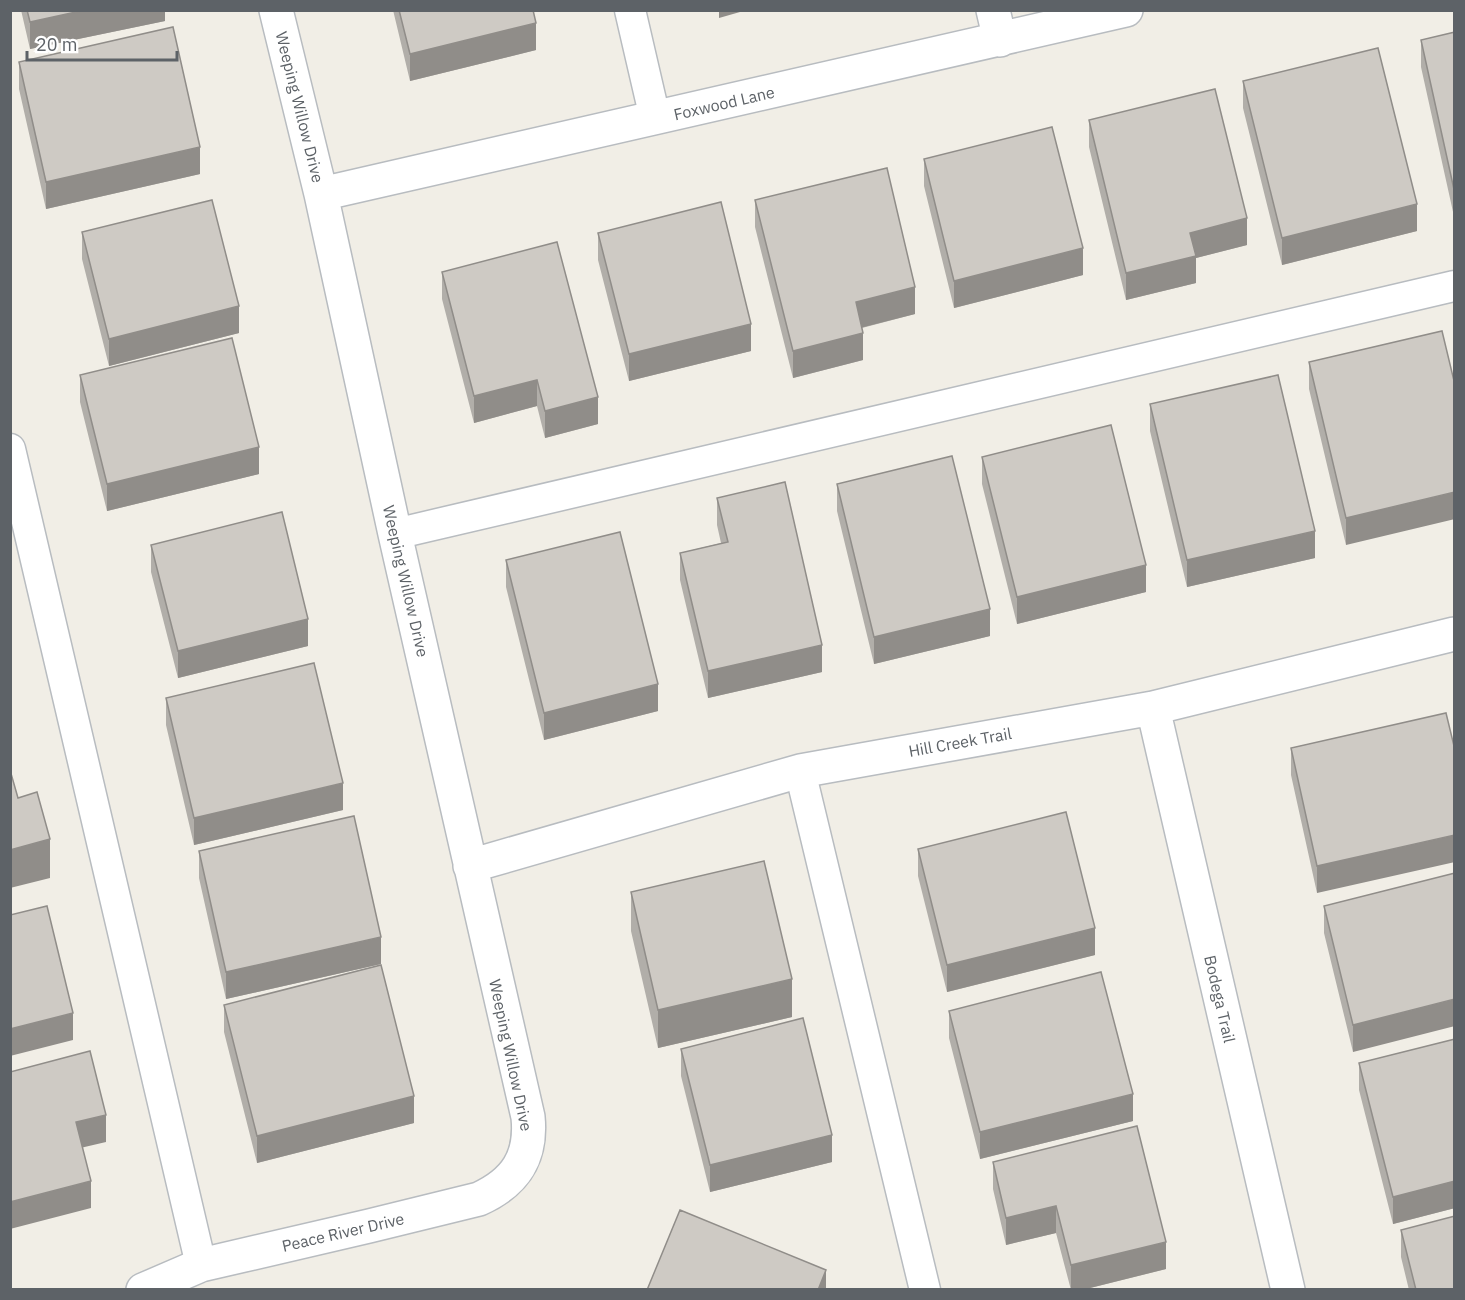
<svg xmlns="http://www.w3.org/2000/svg" width="1465" height="1300" viewBox="0 0 1465 1300" font-family="'IBM Plex Sans',sans-serif">
	<style>
		.lines { fill: none; stroke-linecap: round; stroke-linejoin: round }
		.lane-casing { stroke: #b8bcc0; stroke-width: 33 }
		.street-casing { stroke: #b8bcc0; stroke-width: 36 }
		.lane { stroke: #fff; stroke-width: 30 }
		.street { stroke: #fff; stroke-width: 33 }
		.wall { fill: #b1aea9 }
		.shaded-wall { fill: #908d89 }
		.building { fill: #cecac4; stroke: #908d89; stroke-width: 1.5 }
		.labels { text-anchor: middle; stroke-width: 5; stroke-linejoin: round; paint-order: stroke }
		.street-label { font-size: 16px; fill: #5d6267; stroke: #fff }
	</style>
	<rect width="100%" height="100%" fill="#f1eee6"/>
	<g class="lines">
		<defs>
			<path id="lane" d="M 630,10 L 655,118
				M 10,449 L 201,1265
				M 395,534 L 1454,286
				M 800,771 L 925,1290"/>
			<path id="street" d="M 993,10 L 1000,40
				M 321,194 L 1126,10
				M 1153,708 L 1288,1290
				M 470,866 L 800,771 L 1153,708 L 1454,634
				M 143,1290 L 201,1265 L 369,1226 L 479,1199 C 516,1182 532,1157 528,1117 L 395,534 L 321,194 L 276,10"/>
		</defs>
		<use href="#lane" class="lane-casing"/>
		<use href="#street" class="street-casing"/>
		<use href="#lane" class="lane"/>
		<use href="#street" class="street"/>
	</g>
	<path class="wall" d="M 21,10 L 165,10 L 165,21 L 30,49 Z
		M 393,10 L 533,10 L 536,50 L 410,81 Z
		M 1455,32 L 1455,221 L 1421,67 L 1421,40 Z
		M 19,62 L 200,174 L 46,209 L 19,89 Z
		M 1243,81 L 1417,231 L 1282,265 L 1243,108 Z
		M 1089,120 L 1247,245 L 1196,258 L 1196,283 L 1126,300 L 1089,147 Z
		M 924,159 L 1083,275 L 954,308 L 924,186 Z
		M 755,200 L 915,314 L 862,328 L 863,360 L 793,378 L 755,227 Z
		M 82,232 L 239,333 L 109,366 L 82,259 Z
		M 598,233 L 751,351 L 629,381 L 598,260 Z
		M 442,272 L 598,424 L 545,438 L 537,406 L 474,423 L 442,299 Z
		M 1442,331 L 1346,545 L 1309,389 L 1309,362 Z
		M 80,375 L 259,474 L 107,511 L 80,402 Z
		M 1150,404 L 1315,558 L 1187,587 L 1150,431 Z
		M 982,457 L 1146,592 L 1017,624 L 982,484 Z
		M 837,484 L 990,636 L 874,664 L 837,511 Z
		M 717,498 L 822,672 L 708,698 L 680,580 L 680,553 L 721,543 L 717,525 Z
		M 151,545 L 308,646 L 178,678 L 151,572 Z
		M 506,560 L 658,711 L 544,740 L 506,587 Z
		M 166,698 L 343,810 L 194,845 L 166,725 Z
		M 1446,713 L 1317,893 L 1291,775 L 1291,748 Z
		M 918,849 L 1095,955 L 947,992 L 918,876 Z
		M 199,851 L 381,964 L 226,999 L 199,878 Z
		M 1455,873 L 1353,1052 L 1324,933 L 1324,906 Z
		M 631,892 L 792,1017 L 658,1048 L 631,931 Z
		M 224,1005 L 414,1123 L 257,1163 L 224,1032 Z
		M 949,1011 L 1133,1121 L 980,1159 L 949,1038 Z
		M 1455,1039 L 1455,1208 L 1393,1224 L 1359,1090 L 1359,1063 Z
		M 681,1049 L 832,1162 L 710,1192 L 681,1076 Z
		M 993,1162 L 1166,1269 L 1082,1290 L 1071,1290 L 1056,1233 L 1006,1245 L 993,1189 Z
		M 1401,1230 L 1455,1290 L 1409,1290 L 1401,1257 Z"/>
	<path class="shaded-wall" d="M 85,10 L 165,10 L 165,21 L 30,49 L 30,22 Z
		M 719,10 L 747,10 L 719,18 Z
		M 536,23 L 536,50 L 410,81 L 410,54 Z
		M 200,147 L 200,174 L 46,209 L 46,182 Z
		M 1417,204 L 1417,231 L 1282,265 L 1282,238 Z
		M 1247,218 L 1247,245 L 1196,258 L 1196,283 L 1126,300 L 1126,273 L 1190,233 Z
		M 1083,248 L 1083,275 L 954,308 L 954,281 Z
		M 915,287 L 915,314 L 856,329 L 856,302 Z
		M 239,306 L 239,333 L 109,366 L 109,339 Z
		M 751,324 L 751,351 L 629,381 L 629,354 Z
		M 863,333 L 863,360 L 793,378 L 793,351 Z
		M 537,380 L 537,406 L 474,423 L 474,396 Z
		M 598,397 L 598,424 L 545,438 L 545,411 Z
		M 259,447 L 259,474 L 107,511 L 107,484 Z
		M 1455,492 L 1455,519 L 1346,545 L 1346,518 Z
		M 1315,531 L 1315,558 L 1187,587 L 1187,560 Z
		M 1146,565 L 1146,592 L 1017,624 L 1017,597 Z
		M 990,609 L 990,636 L 874,664 L 874,637 Z
		M 308,619 L 308,646 L 178,678 L 178,651 Z
		M 822,645 L 822,672 L 708,698 L 708,671 Z
		M 658,684 L 658,711 L 544,740 L 544,713 Z
		M 343,783 L 343,810 L 194,845 L 194,818 Z
		M 1455,835 L 1455,862 L 1317,893 L 1317,866 Z
		M 50,839 L 50,878 L 10,888 L 10,850 Z
		M 1095,928 L 1095,955 L 947,992 L 947,965 Z
		M 381,937 L 381,964 L 226,999 L 226,972 Z
		M 792,979 L 792,1017 L 658,1048 L 658,1010 Z
		M 1455,999 L 1455,1026 L 1353,1052 L 1353,1025 Z
		M 73,1013 L 73,1040 L 10,1056 L 10,1029 Z
		M 1133,1094 L 1133,1121 L 980,1159 L 980,1132 Z
		M 414,1096 L 414,1123 L 257,1163 L 257,1136 Z
		M 106,1115 L 106,1142 L 76,1149 L 76,1122 Z
		M 832,1135 L 832,1162 L 710,1192 L 710,1165 Z
		M 91,1181 L 91,1208 L 10,1229 L 10,1202 Z
		M 1455,1181 L 1455,1208 L 1393,1224 L 1393,1197 Z
		M 1056,1206 L 1056,1233 L 1006,1245 L 1006,1218 Z
		M 1166,1242 L 1166,1269 L 1082,1290 L 1071,1290 L 1071,1265 Z
		M 826,1270 L 826,1290 L 818,1290 Z"/>
	<path class="building" d="M 27,10 L 85,10 L 30,22 Z
		M 399,10 L 533,10 L 536,23 L 410,54 Z
		M 173,27 L 200,147 L 46,182 L 19,62 Z
		M 1455,32 L 1455,194 L 1421,40 Z
		M 1378,48 L 1417,204 L 1282,238 L 1243,81 Z
		M 1215,89 L 1247,218 L 1190,233 L 1196,256 L 1126,273 L 1089,120 Z
		M 1052,127 L 1083,248 L 954,281 L 924,159 Z
		M 887,168 L 915,287 L 856,302 L 863,333 L 793,351 L 755,200 Z
		M 212,200 L 239,306 L 109,339 L 82,232 Z
		M 721,202 L 751,324 L 629,354 L 598,233 Z
		M 557,242 L 598,397 L 545,411 L 537,380 L 474,396 L 442,272 Z
		M 1442,331 L 1455,385 L 1455,492 L 1346,518 L 1309,362 Z
		M 232,338 L 259,447 L 107,484 L 80,375 Z
		M 1278,375 L 1315,531 L 1187,560 L 1150,404 Z
		M 1111,425 L 1146,565 L 1017,597 L 982,457 Z
		M 952,456 L 990,609 L 874,637 L 837,484 Z
		M 785,482 L 822,645 L 708,671 L 680,553 L 728,542 L 717,498 Z
		M 282,512 L 308,619 L 178,651 L 151,545 Z
		M 620,532 L 658,684 L 544,713 L 506,560 Z
		M 314,663 L 343,783 L 194,818 L 166,698 Z
		M 1446,713 L 1455,750 L 1455,835 L 1317,866 L 1291,748 Z
		M 10,770 L 18,798 L 37,792 L 50,839 L 10,850 Z
		M 1066,812 L 1095,928 L 947,965 L 918,849 Z
		M 354,816 L 381,937 L 226,972 L 199,851 Z
		M 764,861 L 792,979 L 658,1010 L 631,892 Z
		M 1455,873 L 1455,999 L 1353,1025 L 1324,906 Z
		M 47,906 L 73,1013 L 10,1029 L 10,915 Z
		M 381,965 L 414,1096 L 257,1136 L 224,1005 Z
		M 1101,972 L 1133,1094 L 980,1132 L 949,1011 Z
		M 803,1018 L 832,1135 L 710,1165 L 681,1049 Z
		M 1455,1039 L 1455,1181 L 1393,1197 L 1359,1063 Z
		M 90,1051 L 106,1115 L 76,1122 L 91,1181 L 10,1202 L 10,1072 Z
		M 1137,1126 L 1166,1242 L 1071,1265 L 1056,1206 L 1006,1218 L 993,1162 Z
		M 680,1210 L 826,1270 L 818,1290 L 647,1290 Z
		M 1455,1216 L 1455,1290 L 1416,1290 L 1401,1230 Z"/>
	<g class="labels">
		<g class="street-label">
			<text transform="translate(724 103) rotate(-13)" y="6">Foxwood Lane</text>
			<text transform="translate(300 107) rotate(76)" y="6">Weeping Willow Drive</text>
			<text transform="translate(406 581) rotate(77)" y="6">Weeping Willow Drive</text>
			<text transform="translate(960 742) rotate(-10)" y="6">Hill Creek Trail</text>
			<text transform="translate(1220 999) rotate(77)" y="6">Bodega Trail</text>
			<text transform="translate(511 1055) rotate(78)" y="6">Weeping Willow Drive</text>
			<text transform="translate(343 1232) rotate(-13)" y="6">Peace River Drive</text>
		</g>
	</g>
	<rect width="1465" height="1300" fill="none" stroke="#5d6267" stroke-width="24"/>
	<path d="M27 51v9h150v-9" fill="none" stroke="#5d6267" stroke-width="3"/>
	<text x="36" y="51" font-size="18" fill="#5d6267" stroke="#ffffff" stroke-width="4.5" paint-order="stroke">20 m</text>
</svg>
